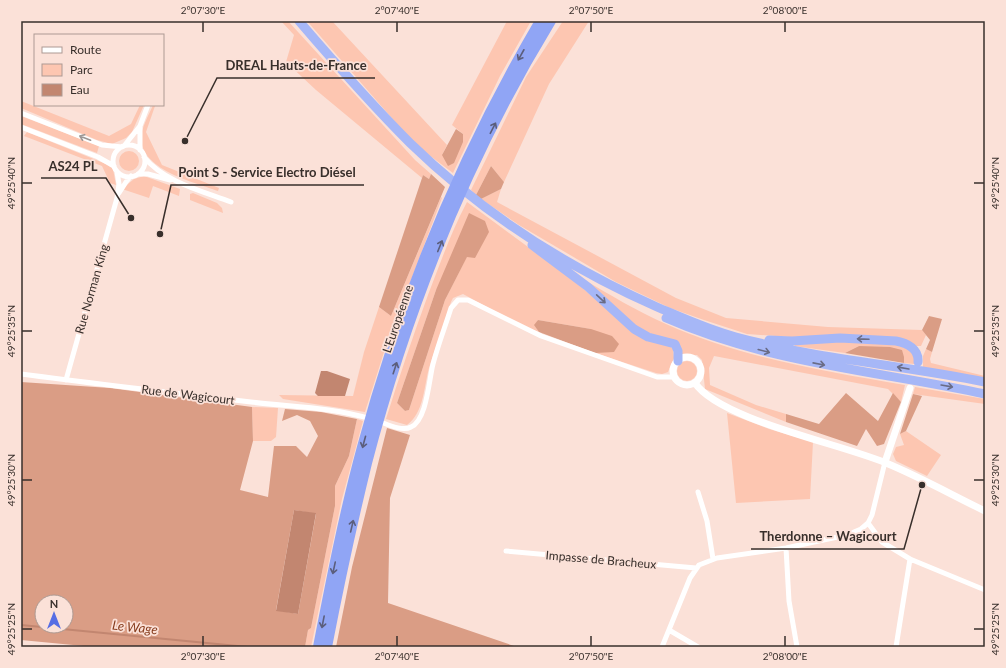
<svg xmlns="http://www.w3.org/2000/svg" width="1006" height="668" viewBox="0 0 1006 668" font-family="Lato,sans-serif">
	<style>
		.green { fill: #fdc6b1; fill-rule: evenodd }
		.forest { fill: #da9d85; fill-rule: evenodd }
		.water { fill: #c28670 }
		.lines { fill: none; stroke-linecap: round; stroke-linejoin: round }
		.stream { stroke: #c28670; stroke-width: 2 }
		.minor { stroke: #fff; stroke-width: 5 }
		.tertiary { stroke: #fff; stroke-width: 7 }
		.trunk { stroke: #a6b7f7; stroke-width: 9 }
		.motorway { stroke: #90a5f5; stroke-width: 10 }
		.oneway { stroke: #5b5e7c }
		.oneway2 { stroke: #9c9795 }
		.oneway3 { stroke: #6a6c87 }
		.ticks { fill: none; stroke: #382f2b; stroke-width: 1.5 }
		.labels { text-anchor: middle; stroke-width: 3.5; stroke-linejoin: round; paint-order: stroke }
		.street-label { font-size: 12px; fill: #382f2b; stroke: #fbe1d8 }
		.water-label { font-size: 13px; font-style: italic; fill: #863b1c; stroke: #fbe1d8 }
		.leader { fill: none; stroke: #382f2b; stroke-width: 1.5 }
		.callout-dot { fill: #382f2b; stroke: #fbe1d8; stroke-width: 1.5 }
		.callout-label { font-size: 13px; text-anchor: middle; font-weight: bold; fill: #382f2b; stroke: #fbe1d8; stroke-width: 3.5; stroke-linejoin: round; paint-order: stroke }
		.neatline { fill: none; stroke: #382f2b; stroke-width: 1.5 }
		.ticks-label { font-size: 10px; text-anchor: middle; fill: #382f2b }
	</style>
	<rect width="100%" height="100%" fill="#fbe1d8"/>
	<path class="green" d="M 281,21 L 288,21 L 415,160 L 431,174 L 429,179 L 423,175 L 422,178 L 316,90 L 286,62 L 294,35 Z
		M 307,21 L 332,21 L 447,145 L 442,155 L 463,134 L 452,125 L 507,21 L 531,21 L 500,76 L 453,173 L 425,152 L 404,132 Z
		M 563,21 L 589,21 L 549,84 L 504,182 L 491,166 L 476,195 L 471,190 L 526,77 Z
		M 21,101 L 109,136 L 131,124 L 140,105 L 144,105 L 132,132 L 126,138 L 112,144 L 97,140 L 21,108 Z
		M 153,105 L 155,106 L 146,132 L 162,165 L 219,188 L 218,191 C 194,182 144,171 141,140 C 140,130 149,115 153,105 Z
		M 21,116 L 99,146 L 97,153 L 21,124 Z
		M 27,132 L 106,164 L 113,169 L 116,185 L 110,183 L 102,166 L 24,136 Z
		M119 161a10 10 0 1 1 20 0a10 10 0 1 1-20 0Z
		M 144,176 L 180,189 L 179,196 L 153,186 L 149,198 L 122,189 L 134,179 Z
		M 501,189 L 497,202 L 676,298 L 726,318 L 828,327 L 922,330 L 926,335 L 921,346 L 915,346 L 747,334 L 704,320 L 670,308 L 616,282 L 519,225 L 481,199 Z
		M 193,193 L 217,203 L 222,208 L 223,213 L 190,200 L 190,194 Z
		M 441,197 L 442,198 L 385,349 L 365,412 L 283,399 L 279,395 L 353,396 L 364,352 L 379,307 L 391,316 Z
		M 467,202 L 573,280 L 619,319 L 669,345 L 673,349 L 674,358 L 668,372 L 662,374 L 656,373 L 595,353 L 591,329 L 538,320 L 535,325 L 539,332 L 524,327 L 463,294 L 453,298 L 451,302 C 444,324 436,346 429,368 C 424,386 424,413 407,425 L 386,419 C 399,377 413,336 428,295 C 440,264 451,232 467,202 ZM 489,232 L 467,256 L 445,300 L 409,410 L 405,411 L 397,403 L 436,290 Z
		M 583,279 C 610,295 637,311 666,324 C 742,358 824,371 905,385 L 901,402 L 888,389 L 714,356 L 709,368 L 710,385 L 756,405 L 786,414 L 786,422 L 705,389 L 702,360 L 697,355 L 682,355 L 680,348 L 637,329 Z
		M 826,341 L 899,345 L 909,350 L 914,355 L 914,364 L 904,363 L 904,357 L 859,346 L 845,353 L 794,346 L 797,343 Z
		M 926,349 L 932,352 L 930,359 L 931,363 L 985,376 L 985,379 L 923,367 L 923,356 Z
		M677 371a10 10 0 1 1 20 0a10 10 0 1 1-20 0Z
		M 915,387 L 985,399 L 985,404 L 913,394 Z
		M 252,407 L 278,408 L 276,437 L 271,441 L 253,441 Z
		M 727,413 L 769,429 L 813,442 L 810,499 L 736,503 Z
		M 357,419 L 363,421 L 342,499 L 311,647 L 305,647 L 308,630 L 311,628 L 335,506 L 335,486 L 349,456 Z
		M 906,431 L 941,455 L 927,476 L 896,461 L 893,454 L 896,447 L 904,445 L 900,434 Z"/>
	<path class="forest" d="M 456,129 L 463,134 L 463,142 L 454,163 L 448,166 L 442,155 Z
		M 491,166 L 504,182 L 501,189 L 481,199 L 476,195 Z
		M 431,174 L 445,187 L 391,316 L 379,307 L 423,175 L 429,179 Z
		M 469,213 L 485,221 L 489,232 L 475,258 L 467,257 L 445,300 L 409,410 L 405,411 L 397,403 L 436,290 Z
		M 929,316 L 942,319 L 932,352 L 926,349 L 930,340 L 922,330 Z
		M 538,320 L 591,329 L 612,336 L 619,344 L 614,352 L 595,353 L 539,332 L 534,325 Z
		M 859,346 L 890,347 L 902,350 L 904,357 L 904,363 L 845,353 Z
		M 21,382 L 110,388 L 252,407 L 253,441 L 240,490 L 268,497 L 274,446 L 296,446 L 307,457 L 318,436 L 310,421 L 297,415 L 282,421 L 285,409 L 321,412 L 357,419 L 349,456 L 335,486 L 335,506 L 311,628 L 308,630 L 305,647 L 94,647 L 21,640 ZM 294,510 L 316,514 L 298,614 L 276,610 ZM 42,602 L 66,602 L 66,626 L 42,626 Z
		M 846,393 L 878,421 L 893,393 L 901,402 L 884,444 L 877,446 L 866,429 L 857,446 L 786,422 L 786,414 L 819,424 Z
		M 913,394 L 922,396 L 906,431 L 900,434 Z
		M 387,428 L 410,435 L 390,498 L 388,603 L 517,647 L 336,647 L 352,567 Z"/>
	<path class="water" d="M 321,371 L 327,371 L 350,379 L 345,396 L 318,396 L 315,393 Z
		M 294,510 L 316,513 L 298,614 L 276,611 Z"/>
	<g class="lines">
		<path class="stream" d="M 21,625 L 248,647"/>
		<path class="minor" d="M 21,113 L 102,145 L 122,147
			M 21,127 L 98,157 L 114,166
			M 140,127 L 140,150
			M113 161a16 16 0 1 1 32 0a16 16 0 1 1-32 0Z
			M 124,146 L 140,126 L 148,105
			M 144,157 C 164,182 202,191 231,202
			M 138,174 L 148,174 L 170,180
			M 119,193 L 126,182 L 131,176
			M 21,374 C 97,384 174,393 251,402 C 291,407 331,407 371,419
			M 66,380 L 117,198 L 119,184 L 117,172
			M 378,421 C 387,424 402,432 411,427 C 427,420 429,379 433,364 C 438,345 445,327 451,308 L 458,300 L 468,300 L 541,336 L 657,377 L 675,377
			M 698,492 L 707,521 L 713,559
			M 868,523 L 882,542 L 910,559 L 896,647
			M 786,548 L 789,601 L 797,647
			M 506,551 L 696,568
			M 910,559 L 985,590
			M 669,630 L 698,647
			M 662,647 L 690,578 L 699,565 L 717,558 L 786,548 L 847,535 L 861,529 L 868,523 L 872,515 L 885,462"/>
		<path class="tertiary" d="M673 371a14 14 0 1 1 28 0a14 14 0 1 1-28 0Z
			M 695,383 C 720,420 842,444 886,463 C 920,477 952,495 985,511
			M 885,462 L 910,388"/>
		<path class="trunk" d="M 299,21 C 335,63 371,104 410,143 C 481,212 567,267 657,307 C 683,318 709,330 736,337 C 817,359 902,365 985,382
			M 532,245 L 588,287 L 634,329 L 648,337 L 675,344 L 678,351 L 678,361
			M 666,318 C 768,363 878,371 985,394
			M 769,340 L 792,341 L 840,338 L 896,341 C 907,343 919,349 918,362"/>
		<path class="motorway" d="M 318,647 C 331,580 344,513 362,447 C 402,298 462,154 540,21
			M 327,647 C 339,585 352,524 367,463 C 407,310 468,157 551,21"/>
	</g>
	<defs><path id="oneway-shaft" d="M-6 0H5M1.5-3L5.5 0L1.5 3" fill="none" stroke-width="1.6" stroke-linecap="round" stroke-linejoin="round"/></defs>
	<g class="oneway">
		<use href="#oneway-shaft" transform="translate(521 55) rotate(119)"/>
		<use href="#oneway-shaft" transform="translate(493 128) rotate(-63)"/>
		<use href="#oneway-shaft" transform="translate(440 246) rotate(-68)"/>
		<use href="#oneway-shaft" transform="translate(395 368) rotate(-72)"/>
		<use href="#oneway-shaft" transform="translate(364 442) rotate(105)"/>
		<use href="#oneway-shaft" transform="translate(352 526) rotate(-77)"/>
		<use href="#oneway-shaft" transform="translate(334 568) rotate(102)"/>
		<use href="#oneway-shaft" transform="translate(323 622) rotate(101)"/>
	</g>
	<use class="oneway2" href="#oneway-shaft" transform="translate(85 138) rotate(-159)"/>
	<g class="oneway3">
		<use href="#oneway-shaft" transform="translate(601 299) rotate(43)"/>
		<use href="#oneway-shaft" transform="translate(863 339) rotate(-178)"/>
		<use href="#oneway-shaft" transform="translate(764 351) rotate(15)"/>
		<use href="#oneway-shaft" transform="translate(819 364) rotate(11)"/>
		<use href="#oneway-shaft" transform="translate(903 368) rotate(-170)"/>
		<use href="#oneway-shaft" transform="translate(947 386) rotate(10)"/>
	</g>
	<path class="ticks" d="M 203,22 L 203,32M 397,22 L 397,32M 591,22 L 591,32M 785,22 L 785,32M 22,183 L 32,183M 974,183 L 984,183M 22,331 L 32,331M 974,331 L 984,331M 22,480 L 32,480M 974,480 L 984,480M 22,629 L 32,629M 974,629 L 984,629M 203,636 L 203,646M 397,636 L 397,646M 591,636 L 591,646M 785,636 L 785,646"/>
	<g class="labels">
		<g class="street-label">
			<text transform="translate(92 289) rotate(-74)" y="4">Rue Norman King</text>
			<text transform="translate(398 319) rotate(-71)" y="4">L'Européenne</text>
			<text transform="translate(188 395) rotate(7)" y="4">Rue de Wagicourt</text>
			<text transform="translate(601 560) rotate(5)" y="4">Impasse de Bracheux</text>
		</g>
		<g class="water-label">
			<text transform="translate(135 627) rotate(6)" y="5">Le Wage</text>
		</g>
	</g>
	<path class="leader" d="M185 141L217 78H375M131 218L106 178H41M160 234L171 185H364M922 485L904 549H751"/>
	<g class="callout-dot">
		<circle cx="185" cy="141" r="4"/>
		<circle cx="131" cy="218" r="4"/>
		<circle cx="160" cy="234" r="4"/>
		<circle cx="922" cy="485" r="4"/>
	</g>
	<g class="callout-label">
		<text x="296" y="70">DREAL Hauts-de-France</text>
		<text x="73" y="171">AS24 PL</text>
		<text x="267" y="177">Point S - Service Electro Diésel</text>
		<text x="828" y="541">Therdonne – Wagicourt</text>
	</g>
	<rect width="1006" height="668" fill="none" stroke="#fbe1d8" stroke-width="44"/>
	<rect x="34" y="34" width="130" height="72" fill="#fbe1d8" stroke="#ad9a93"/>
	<rect x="42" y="47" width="20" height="6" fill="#ffffff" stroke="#ad9a93"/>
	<text x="70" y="54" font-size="12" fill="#382f2b">Route</text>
	<rect x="42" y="64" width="20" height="12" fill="#fdc6b1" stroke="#ad9a93"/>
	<text x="70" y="74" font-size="12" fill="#382f2b">Parc</text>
	<rect x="42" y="84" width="20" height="12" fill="#c28670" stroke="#ad9a93"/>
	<text x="70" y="94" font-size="12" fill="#382f2b">Eau</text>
	<g transform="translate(54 614)"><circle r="19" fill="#fbe1d8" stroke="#ad9a93"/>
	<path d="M0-3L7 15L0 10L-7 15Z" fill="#576ee4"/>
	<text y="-6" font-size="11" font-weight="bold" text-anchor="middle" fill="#382f2b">N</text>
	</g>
	<rect x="22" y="22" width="962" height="624" class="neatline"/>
	<g class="ticks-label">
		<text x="203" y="14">2°07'30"E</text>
		<text x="397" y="14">2°07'40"E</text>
		<text x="591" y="14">2°07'50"E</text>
		<text x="785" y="14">2°08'00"E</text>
		<text transform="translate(11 183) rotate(-90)" y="4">49°25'40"N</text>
		<text transform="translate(995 183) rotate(-90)" y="4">49°25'40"N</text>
		<text transform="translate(11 331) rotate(-90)" y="4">49°25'35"N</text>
		<text transform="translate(995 331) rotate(-90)" y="4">49°25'35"N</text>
		<text transform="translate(11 480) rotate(-90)" y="4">49°25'30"N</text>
		<text transform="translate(995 480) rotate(-90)" y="4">49°25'30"N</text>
		<text transform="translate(11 629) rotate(-90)" y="4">49°25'25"N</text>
		<text transform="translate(995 629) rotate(-90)" y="4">49°25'25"N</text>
		<text x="203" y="660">2°07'30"E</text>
		<text x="397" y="660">2°07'40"E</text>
		<text x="591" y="660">2°07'50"E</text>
		<text x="785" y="660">2°08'00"E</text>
	</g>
</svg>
